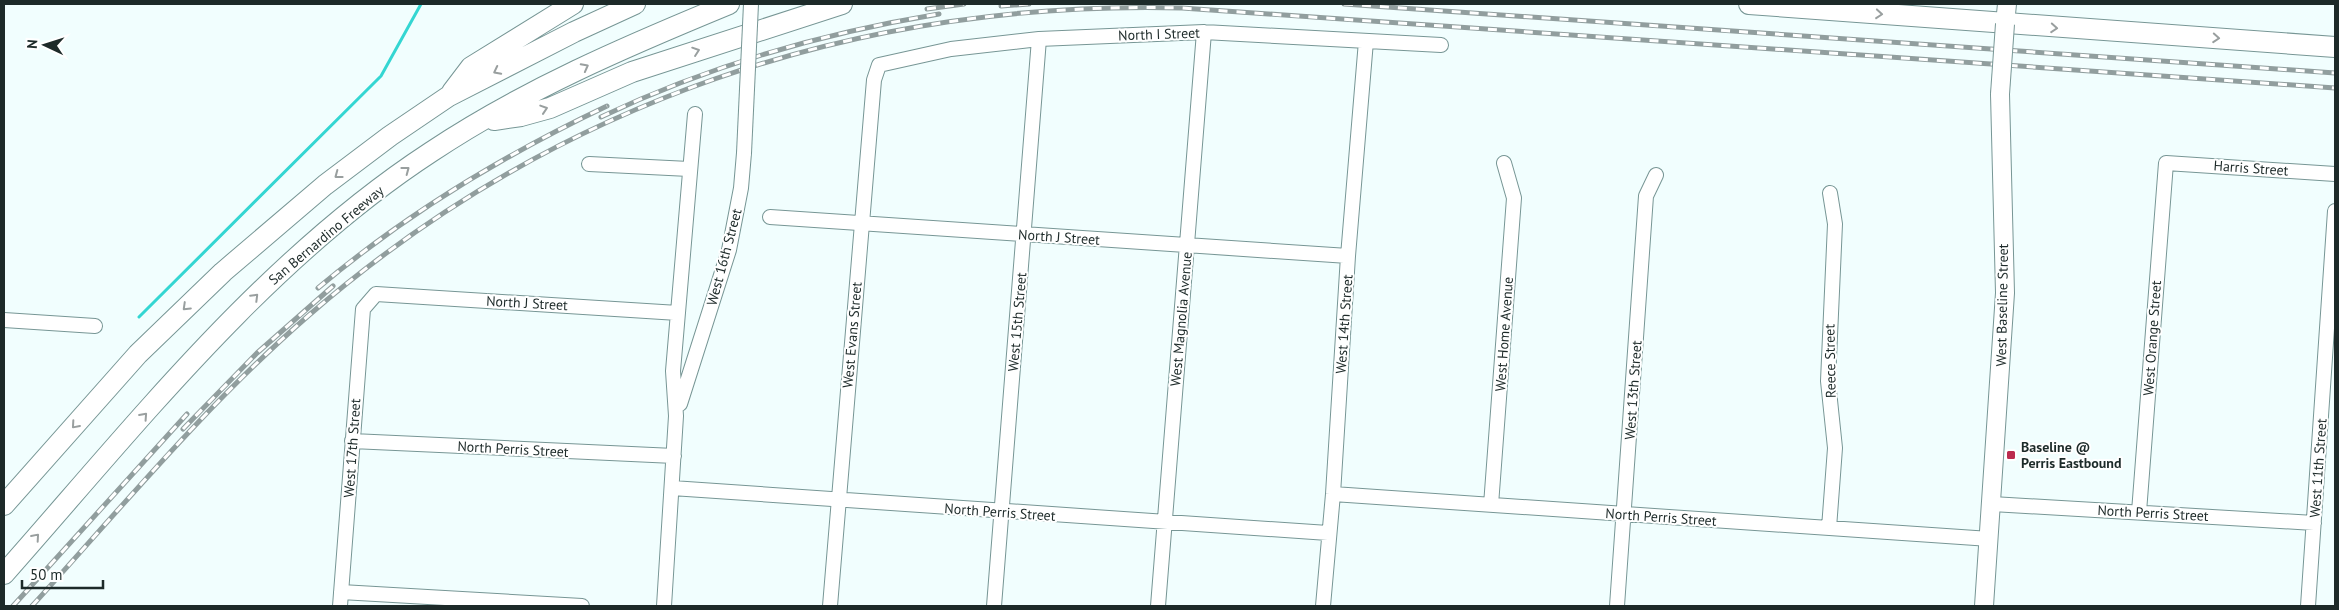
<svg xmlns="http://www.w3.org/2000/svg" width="2339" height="610" viewBox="0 0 2339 610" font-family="'PT Sans',sans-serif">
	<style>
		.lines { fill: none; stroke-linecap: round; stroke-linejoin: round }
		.stream { stroke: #34d6d2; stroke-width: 3 }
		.minor-casing { stroke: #779695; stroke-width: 16 }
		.major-casing { stroke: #779695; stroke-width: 20 }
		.highway-casing { stroke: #779695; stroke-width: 22 }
		.minor { stroke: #fff; stroke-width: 14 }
		.major { stroke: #fff; stroke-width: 18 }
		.highway { stroke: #fff; stroke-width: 20 }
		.rail-casing { stroke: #919e9e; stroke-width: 5 }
		.rail { stroke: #fff; stroke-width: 3; stroke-dasharray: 9; stroke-linecap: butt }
		.minor-bridge-casing { stroke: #779695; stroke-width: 16; stroke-linecap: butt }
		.major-bridge-casing { stroke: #779695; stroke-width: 20; stroke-linecap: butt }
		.minor-bridge { stroke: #fff; stroke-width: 14 }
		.major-bridge { stroke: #fff; stroke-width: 18 }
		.oneway { stroke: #999f9f }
		.poi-dot { fill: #bb2b4e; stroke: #fff; stroke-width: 2 }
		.labels { text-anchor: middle; stroke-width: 4; stroke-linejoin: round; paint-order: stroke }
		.street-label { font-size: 14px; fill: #1d2a29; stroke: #fff }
		.poi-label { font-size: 14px; font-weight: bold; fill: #1d2a29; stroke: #fff; text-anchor: start }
	</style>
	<rect width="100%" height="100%" fill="#f1fefe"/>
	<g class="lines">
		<path class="stream" d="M 139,317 L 381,76 L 421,4"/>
		<defs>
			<path id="minor" d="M 589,164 L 689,169
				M 770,217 L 1348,256
				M 4,320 L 95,326
				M 680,404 L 729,250 L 741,188 L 744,153
				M 352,441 L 674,456
				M 672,488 L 1328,533
				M 1333,494 L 1990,539
				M 1992,504 L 2314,523
				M 1491,505 L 1514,198 L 1504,163
				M 2139,512 L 2166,163 L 2335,174
				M 1829,528 L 1835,448 L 1828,381 L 1835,224 L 1830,193
				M 341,592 L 582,606
				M 340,606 L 363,309 L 376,294 L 678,313
				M 664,606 L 676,416 L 673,371 L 695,114
				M 830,606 L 874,80 L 879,65 L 951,49 L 1039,39 L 1204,32 L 1441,45
				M 994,606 L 1039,39
				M 1158,606 L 1204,32
				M 1323,606 L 1333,494 L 1348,256 L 1366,41
				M 1617,606 L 1646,196 L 1656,175
				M 2308,606 L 2335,211"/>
			<path id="major" d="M 2005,24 L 2007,4
				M 1984,606 L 2005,293 L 2000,94"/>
			<path id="highway" d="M 1749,4 L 2335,47
				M 452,92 L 471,67 L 573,4
				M 494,120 L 521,116 L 550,108 L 632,72 L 842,4
				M 4,505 L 138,354 L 223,272 L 325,185 L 390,136 L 449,96 L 574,32 L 635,4
				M 4,574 C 135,426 264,261 431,152 C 524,90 627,46 729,4"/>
		</defs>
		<use href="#minor" class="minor-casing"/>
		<use href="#major" class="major-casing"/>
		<use href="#highway" class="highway-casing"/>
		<use href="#minor" class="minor"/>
		<use href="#major" class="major"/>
		<use href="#highway" class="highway"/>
		<defs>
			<path id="rail" d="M 1344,4 L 2335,73
				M 1001,6 L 1029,4
				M 927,9 L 964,4
				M 601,117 C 708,66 823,33 939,14
				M 318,288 C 406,214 504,155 607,106
				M 183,429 L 257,353 L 333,286
				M 13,606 L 187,414
				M 32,606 C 121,508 207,404 308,316 C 554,102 857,0 1182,8 L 2335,88"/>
		</defs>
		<use href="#rail" class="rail-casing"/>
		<use href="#rail" class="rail"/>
		<defs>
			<path id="minor-bridge" d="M 744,153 L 751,4"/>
			<path id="major-bridge" d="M 2000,94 L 2005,24"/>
		</defs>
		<use href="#minor-bridge" class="minor-bridge-casing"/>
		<use href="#major-bridge" class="major-bridge-casing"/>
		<use href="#minor-bridge" class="minor-bridge"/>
		<use href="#major-bridge" class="major-bridge"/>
	</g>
	<defs><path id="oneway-chevron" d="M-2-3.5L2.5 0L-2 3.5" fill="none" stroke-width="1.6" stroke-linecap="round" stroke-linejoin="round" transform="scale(1.25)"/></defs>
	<g class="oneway">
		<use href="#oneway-chevron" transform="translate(1879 14) rotate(5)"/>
		<use href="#oneway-chevron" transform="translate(2054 28) rotate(4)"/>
		<use href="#oneway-chevron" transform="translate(2216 38) rotate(4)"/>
		<use href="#oneway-chevron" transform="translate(696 51) rotate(-19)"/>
		<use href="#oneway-chevron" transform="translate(585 67) rotate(-28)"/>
		<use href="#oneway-chevron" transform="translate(497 71) rotate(153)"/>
		<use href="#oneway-chevron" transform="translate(544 109) rotate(-18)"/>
		<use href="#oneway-chevron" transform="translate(406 170) rotate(-37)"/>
		<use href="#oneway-chevron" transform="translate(338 175) rotate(143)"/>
		<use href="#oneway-chevron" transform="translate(255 297) rotate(-45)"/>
		<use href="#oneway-chevron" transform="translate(186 307) rotate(136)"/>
		<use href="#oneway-chevron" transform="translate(144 416) rotate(-48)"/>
		<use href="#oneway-chevron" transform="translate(75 425) rotate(131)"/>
		<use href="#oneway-chevron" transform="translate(36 537) rotate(-49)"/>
	</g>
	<rect class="poi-dot" x="2006" y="450" width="10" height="10" rx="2.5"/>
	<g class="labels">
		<g class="street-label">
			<text transform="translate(1159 34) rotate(-2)" y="5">North I Street</text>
			<text transform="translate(2251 168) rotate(4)" y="5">Harris Street</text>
			<text transform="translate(326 235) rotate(-40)" y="5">San Bernardino Freeway</text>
			<text transform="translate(1059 237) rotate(4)" y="5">North J Street</text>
			<text transform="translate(724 257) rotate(-75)" y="5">West 16th Street</text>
			<text transform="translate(527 303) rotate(3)" y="5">North J Street</text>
			<text transform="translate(2002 305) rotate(-89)" y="5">West Baseline Street</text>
			<text transform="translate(1181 319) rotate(-85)" y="5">West Magnolia Avenue</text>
			<text transform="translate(1017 322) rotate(-85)" y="5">West 15th Street</text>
			<text transform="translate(1344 324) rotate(-86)" y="5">West 14th Street</text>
			<text transform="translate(1504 334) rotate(-86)" y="5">West Home Avenue</text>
			<text transform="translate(852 335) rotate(-85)" y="5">West Evans Street</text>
			<text transform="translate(2152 338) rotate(-86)" y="5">West Orange Street</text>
			<text transform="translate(1830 361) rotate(-91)" y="5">Reece Street</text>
			<text transform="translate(1633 390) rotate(-86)" y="5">West 13th Street</text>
			<text transform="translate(352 448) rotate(-86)" y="5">West 17th Street</text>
			<text transform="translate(513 449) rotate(3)" y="5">North Perris Street</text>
			<text transform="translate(2318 468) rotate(-86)" y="5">West 11th Street</text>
			<text transform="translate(1000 512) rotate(4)" y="5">North Perris Street</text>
			<text transform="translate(2153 513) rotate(3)" y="5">North Perris Street</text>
			<text transform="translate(1661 517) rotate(4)" y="5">North Perris Street</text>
		</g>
		<g class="poi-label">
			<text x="2021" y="452">Baseline @<tspan x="2021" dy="16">Perris Eastbound</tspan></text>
		</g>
	</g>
	<rect width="2339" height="610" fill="none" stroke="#1d2a29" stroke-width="10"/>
	<g transform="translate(45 45) rotate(274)" stroke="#ffffff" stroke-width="4" paint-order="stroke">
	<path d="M0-4L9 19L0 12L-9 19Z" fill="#1d2a29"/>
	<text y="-8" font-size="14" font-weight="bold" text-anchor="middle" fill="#1d2a29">N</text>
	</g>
	<path d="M22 580v8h81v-8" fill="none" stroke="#1d2a29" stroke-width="2.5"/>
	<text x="30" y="580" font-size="15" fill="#1d2a29" stroke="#ffffff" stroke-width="4" paint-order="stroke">50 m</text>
</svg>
